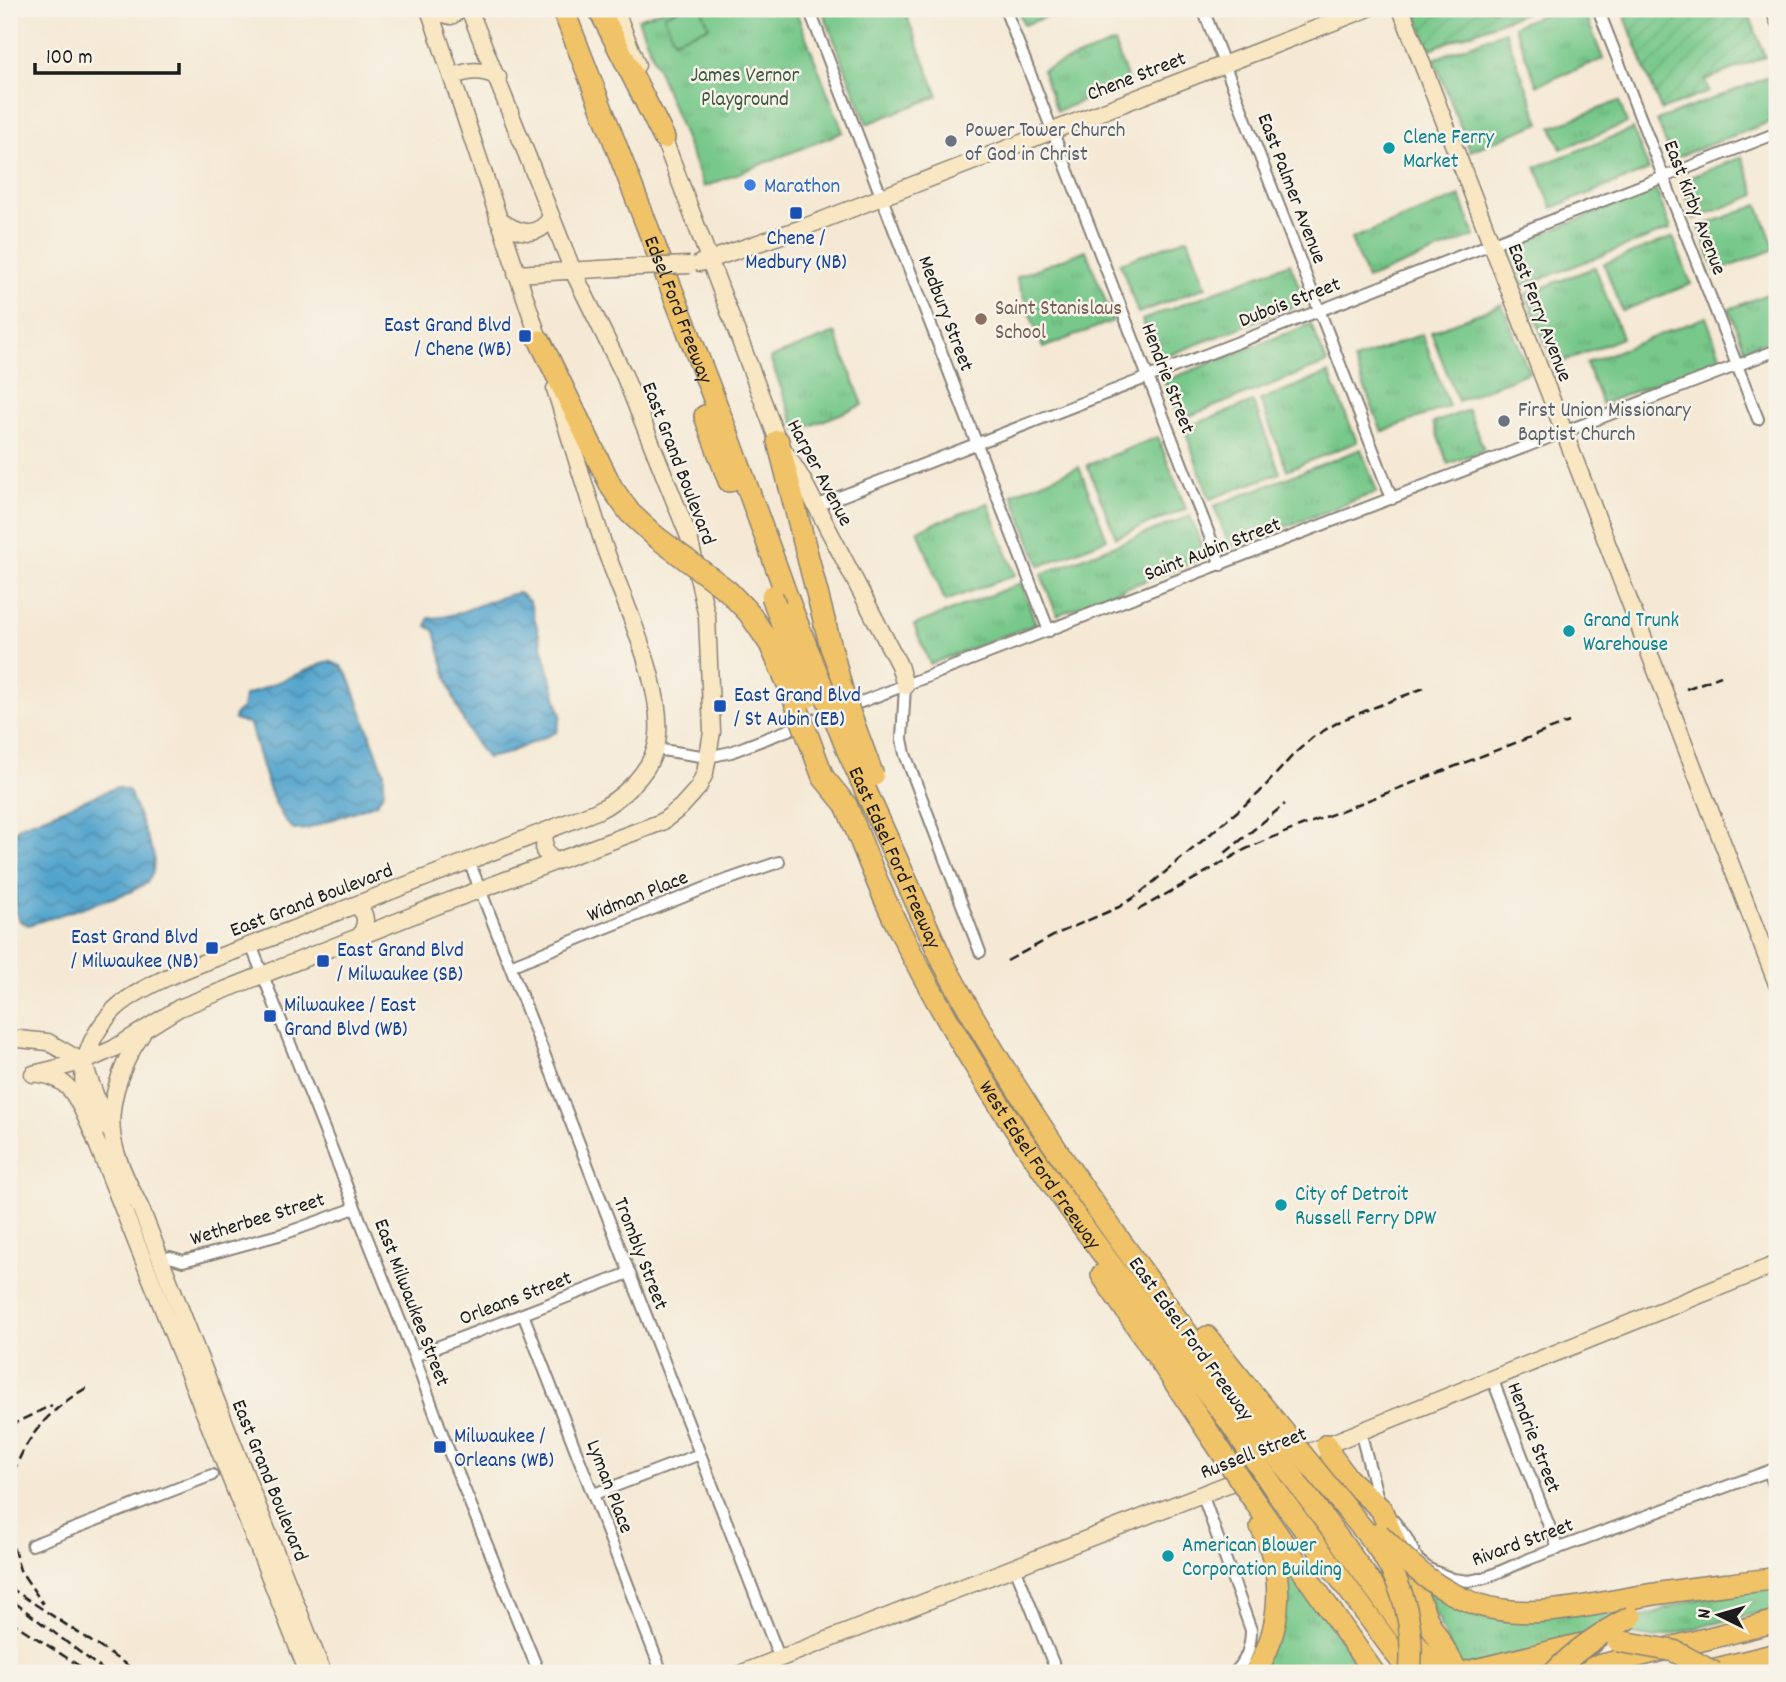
<svg xmlns="http://www.w3.org/2000/svg" width="1786" height="1682" viewBox="0 0 1786 1682" font-family="Dekko,sans-serif">
	<style>
		.grass { fill: url(#grass-tufts); stroke: #4a7253; stroke-width: 2 }
		.garden { fill: url(#garden-furrows); stroke: #4a7253; stroke-width: 2 }
		.pitch { fill: #77c88a; stroke: #4a7253; stroke-width: 2 }
		.water { fill: url(#water-waves); stroke: #376074; stroke-width: 2 }
		.lines { fill: none; stroke-linecap: round; stroke-linejoin: round }
		.street-casing { stroke: #888278; stroke-width: 14 }
		.secondary-casing { stroke: #888278; stroke-width: 19 }
		.highway-casing { stroke: #888278; stroke-width: 24 }
		.street { stroke: #fff; stroke-width: 10 }
		.secondary { stroke: #f9e7c3; stroke-width: 16 }
		.highway { stroke: #f0c369; stroke-width: 21 }
		.rail { stroke: #1c1c1c; stroke-width: 2.5; stroke-dasharray: 10 5; stroke-linecap: butt }
		.secondary-bridge-casing { stroke: #888278; stroke-width: 19; stroke-linecap: butt }
		.highway-bridge-casing { stroke: #888278; stroke-width: 24; stroke-linecap: butt }
		.secondary-bridge { stroke: #f9e7c3; stroke-width: 16 }
		.highway-bridge { stroke: #f0c369; stroke-width: 21 }
		.worship-dot { fill: #6b7280; stroke: #f7f3e8; stroke-width: 2.5 }
		.culture-dot { fill: #0f9aa8; stroke: #f7f3e8; stroke-width: 2.5 }
		.shop-dot { fill: #3f7fe0; stroke: #f7f3e8; stroke-width: 2.5 }
		.transit-dot { fill: #1a4fb4; stroke: #f7f3e8; stroke-width: 2.5 }
		.education-dot { fill: #8d6e63; stroke: #f7f3e8; stroke-width: 2.5 }
		.labels { text-anchor: middle; stroke-width: 5; stroke-linejoin: round; paint-order: stroke }
		.park-label { font-size: 21px; fill: #3c5842; stroke: #f7f3e8 }
		.street-label { font-size: 21px; fill: #1c1c1c; stroke: #f7f3e8 }
		.worship-label { font-size: 21px; fill: #5b616d; stroke: #f7f3e8; text-anchor: start }
		.culture-label { font-size: 21px; fill: #0d838f; stroke: #f7f3e8; text-anchor: start }
		.shop-label { font-size: 21px; fill: #366cbe; stroke: #f7f3e8; text-anchor: start }
		.transit-label { font-size: 21px; fill: #164399; stroke: #f7f3e8; text-anchor: start }
		.education-label { font-size: 21px; fill: #785e54; stroke: #f7f3e8; text-anchor: start }
	</style>
	<defs>
		<pattern id="grass-tufts" width="24" height="20" patternUnits="userSpaceOnUse" patternTransform="scale(1.75)"><rect width="24" height="20" fill="#77c88a"/><path d="M3 7l-1-3M5 7V3M7 7l1-3M15 17l-1-3M17 17v-4M19 17l1-3" fill="none" stroke="#66ab76"/></pattern>
		<pattern id="garden-furrows" width="10" height="10" patternUnits="userSpaceOnUse" patternTransform="scale(1.75)"><rect width="10" height="10" fill="#77c88a"/><path d="M-1 1l2-2M0 10L10 0M9 11l2-2" fill="none" stroke="#66ab76"/></pattern>
		<pattern id="water-waves" width="16" height="10" patternUnits="userSpaceOnUse" patternTransform="scale(1.75)"><rect width="16" height="10" fill="#52a4cd"/><path d="M0 5q4-4 8 0t8 0" fill="none" stroke="#4385a6"/></pattern>
	</defs>
	<rect width="100%" height="100%" fill="#f7f3e8"/>
	<filter id="ink" filterUnits="userSpaceOnUse"><feTurbulence type="fractalNoise" baseFrequency=".0143" numOctaves="2"/><feDisplacementMap in="SourceGraphic" scale="14" xChannelSelector="R" yChannelSelector="G"/><feConvolveMatrix kernelMatrix="1 2 1 2 8 2 1 2 1" color-interpolation-filters="sRGB"/></filter>
	<filter id="wash" filterUnits="userSpaceOnUse"><feTurbulence type="fractalNoise" baseFrequency=".00686" numOctaves="4" result="noise"/><feDisplacementMap in="SourceGraphic" scale="28" xChannelSelector="R" yChannelSelector="G"/><feGaussianBlur stdDeviation="1.57" result="paint"/><feColorMatrix in="noise" values="0 0 0 0 0 0 0 0 0 0 0 0 0 0 0 0 0 1.4 0 .05"/><feComposite in="paint" operator="in"/></filter>
	<g filter="url(#wash)">
		<rect width="100%" height="100%" fill="#f5e9d5"/>
		<path class="grass" d="M 665,9 L 795,9 L 843,132 L 704,187 L 638,19 Z
			M 822,9 L 904,9 L 938,96 L 867,124 Z
			M 1018,9 L 1067,9 L 1024,25 Z
			M 1556,9 L 1583,9 L 1603,59 L 1537,85 L 1514,26 Z
			M 1505,31 L 1540,123 L 1470,151 L 1434,59 Z
			M 1114,43 L 1129,83 L 1057,111 L 1042,70 Z
			M 1777,74 L 1777,119 L 1672,159 L 1657,120 Z
			M 1619,101 L 1627,123 L 1561,149 L 1552,127 Z
			M 1633,129 L 1649,170 L 1552,208 L 1536,167 Z
			M 1742,157 L 1756,195 L 1694,219 L 1680,181 Z
			M 1656,190 L 1671,229 L 1522,286 L 1507,247 Z
			M 1460,196 L 1475,236 L 1367,279 L 1351,239 Z
			M 1758,205 L 1775,249 L 1716,272 L 1699,227 Z
			M 1673,237 L 1691,284 L 1622,311 L 1604,264 Z
			M 1188,238 L 1206,287 L 1138,313 L 1120,263 Z
			M 1086,250 L 1113,321 L 1043,348 L 1016,277 Z
			M 1290,263 L 1305,302 L 1157,360 L 1142,320 Z
			M 1595,267 L 1622,338 L 1554,365 L 1526,294 Z
			M 1777,290 L 1777,337 L 1745,349 L 1729,309 Z
			M 1502,304 L 1529,372 L 1458,401 L 1431,332 Z
			M 1706,317 L 1721,358 L 1602,404 L 1586,363 Z
			M 1311,324 L 1327,363 L 1179,420 L 1164,381 Z
			M 835,333 L 863,405 L 797,431 L 770,358 Z
			M 1422,334 L 1449,406 L 1382,432 L 1354,360 Z
			M 1329,373 L 1357,442 L 1287,470 L 1260,400 Z
			M 1253,402 L 1280,473 L 1210,499 L 1184,428 Z
			M 1468,410 L 1484,450 L 1448,464 L 1433,423 Z
			M 1158,437 L 1186,509 L 1116,537 L 1087,465 Z
			M 1361,449 L 1377,492 L 1230,548 L 1214,506 Z
			M 1079,467 L 1107,539 L 1040,566 L 1012,494 Z
			M 988,503 L 1015,575 L 945,601 L 918,530 Z
			M 1190,516 L 1206,557 L 1057,615 L 1041,574 Z
			M 1021,583 L 1036,624 L 930,664 L 914,625 Z
			M 1283,1556 L 1364,1673 L 1260,1673 Z
			M 1422,1580 L 1451,1599 L 1614,1608 L 1615,1619 L 1633,1620 L 1692,1600 L 1777,1587 L 1777,1608 L 1656,1638 L 1631,1634 L 1462,1667 L 1447,1642 Z"/>
		<path class="garden" d="M 1414,9 L 1534,9 L 1430,49 Z
			M 1622,9 L 1747,9 L 1765,57 L 1705,80 L 1709,92 L 1661,110 Z"/>
		<path class="pitch" d="M 680,9 L 702,9 L 709,27 L 674,40 L 664,15 Z"/>
		<path class="water" d="M 519,593 L 530,602 L 561,715 L 557,732 L 505,754 L 487,758 C 458,724 445,674 435,631 L 427,626 L 429,618 C 461,618 488,597 519,593 Z
			M 329,661 L 341,666 L 349,677 L 384,772 L 384,791 L 377,803 L 307,829 L 294,830 C 270,809 259,754 250,724 L 234,720 L 235,714 L 242,709 L 244,696 Z
			M 117,787 L 129,791 L 154,856 L 153,872 L 147,883 L 130,892 L 29,925 L 21,922 L 15,912 L 16,889 L 9,859 L 9,837 L 20,826 Z"/>
	</g>
	<g filter="url(#ink)">
		<g class="lines">
			<defs>
				<path id="street" d="M 809,9 L 1049,631
					M 1005,9 L 1221,565
					M 1203,9 L 1392,499
					M 1598,9 L 1758,419
					M 1771,9 L 1777,24
					M 816,506 L 1777,133
					M 905,686 L 902,739 L 905,754 L 980,952
					M 655,749 L 708,757 L 731,752 L 1777,350
					M 469,861 L 780,1659
					M 251,945 L 414,1356 L 446,1444 L 539,1673
					M 510,966 L 718,883 L 779,862
					M 170,1257 L 183,1261 L 195,1258 L 286,1233 L 355,1208
					M 523,1314 L 662,1673
					M 414,1356 L 629,1273
					M 1492,1378 L 1558,1549
					M 1360,1431 L 1380,1506
					M 1769,1471 L 1777,1493
					M 594,1494 L 700,1454
					M 1202,1494 L 1251,1630 C 1251,1647 1247,1661 1234,1673
					M 1393,1520 L 1406,1537 L 1418,1560 L 1429,1569 L 1453,1579 L 1469,1581 L 1485,1578 L 1529,1559 L 1777,1468
					M 32,1545 L 212,1475
					M 1015,1567 L 1057,1673"/>
				<path id="secondary" d="M 429,9 L 543,351
					M 615,9 L 637,65
					M 1401,9 L 1777,984
					M 430,11 L 451,16 L 462,9
					M 453,76 C 471,70 481,69 498,77
					M 660,129 L 778,441 L 801,477 L 899,665 L 905,686
					M 498,219 C 517,233 537,240 551,217
					M 700,263 L 802,228 L 1367,9
					M 516,274 L 617,268
					M 545,831 L 544,851 L 555,862
					M 355,905 C 369,914 366,924 360,937
					M 142,1034 C 120,1065 104,1111 115,1148 C 120,1169 132,1190 141,1209 L 323,1673
					M 9,1038 L 48,1042 L 83,1062 L 108,1129
					M 33,1074 L 83,1062 L 113,1049 L 179,1008 L 444,903 L 662,822 L 681,807 L 698,788 L 705,773 L 712,732 L 707,617 L 689,537 L 624,375 L 573,271 L 469,9
					M 39,1074 C 72,1077 80,1105 92,1131 L 308,1673
					M 92,1131 C 78,1085 78,1050 112,1012 C 141,981 223,956 265,940 C 376,897 486,854 597,811 C 621,799 646,776 655,750 C 672,700 621,596 604,546 C 587,494 571,441 555,389
					M 1292,1459 L 1777,1264
					M 742,1673 L 1272,1467"/>
				<g id="highway">
					<path id="s1" d="M 563,9 L 730,440 L 792,610"/>
					<path d="M 599,9 L 664,138"/>
					<path d="M 540,341 L 612,488 L 630,513 L 655,536"/>
					<path d="M 705,416 L 729,481"/>
					<path d="M 778,441 L 844,698"/>
					<path id="s2" d="M 846,805 C 864,847 879,891 900,931 C 987,1107 1108,1263 1227,1418"/>
					<path d="M 943,962 C 1027,1121 1139,1267 1245,1412"/>
					<path d="M 1102,1275 L 1201,1421"/>
					<path d="M 1207,1337 L 1256,1398"/>
					<path d="M 1327,1445 L 1332,1457 L 1348,1479 L 1381,1509 L 1427,1619 L 1458,1673"/>
					<path d="M 1294,1478 L 1437,1673"/>
					<path d="M 1276,1491 L 1410,1673"/>
					<path d="M 1255,1502 L 1374,1673"/>
					<path d="M 1476,1604 C 1533,1623 1597,1602 1655,1594 C 1696,1587 1737,1584 1777,1578"/>
					<path d="M 1255,1673 C 1282,1629 1286,1574 1261,1527"/>
					<path d="M 1463,1673 L 1578,1645 L 1592,1643"/>
					<path d="M 1571,1673 L 1777,1621"/>
					<path d="M 1700,1673 L 1777,1654"/>
				</g>
			</defs>
			<use href="#street" class="street-casing"/>
			<use href="#secondary" class="secondary-casing"/>
			<use href="#highway" class="highway-casing"/>
			<use href="#street" class="street"/>
			<use href="#secondary" class="secondary"/>
			<use href="#highway" class="highway"/>
			<path class="rail" d="M 1686,689 L 1721,676
				M 1225,853 L 1285,804
				M 1177,889 L 1244,850 L 1271,838 L 1569,722
				M 1138,910 L 1184,884
				M 1007,961 L 1059,933 L 1119,907 L 1138,895 L 1259,793 L 1293,755 L 1313,737 L 1342,720 L 1424,688
				M 9,1426 L 52,1405
				M 9,1488 C 21,1441 48,1409 90,1386
				M 9,1533 L 20,1570 L 43,1604
				M 9,1587 L 139,1673
				M 14,1602 L 107,1673
				M 9,1620 L 90,1673"/>
			<defs>
				<path id="secondary-bridge" d="M 617,268 L 690,265"/>
				<g id="highway-bridge">
					<path d="M 655,536 L 728,591 L 749,613 L 770,644 L 791,691 L 823,777 L 846,805"/>
					<path d="M 772,596 L 808,697"/>
					<path id="s3" d="M 792,610 L 847,749 L 943,962"/>
					<path d="M 844,698 L 873,776"/>
					<path d="M 1256,1398 L 1376,1545 C 1404,1584 1415,1626 1410,1673"/>
					<path d="M 1245,1412 L 1294,1478"/>
					<path d="M 1227,1418 L 1276,1491"/>
					<path d="M 1201,1421 L 1255,1502"/>
					<path d="M 1379,1534 C 1412,1566 1432,1588 1476,1604"/>
					<path d="M 1618,1641 L 1674,1651 L 1715,1673"/>
					<path d="M 1554,1673 C 1576,1649 1602,1632 1631,1617"/>
				</g>
			</defs>
			<use href="#secondary-bridge" class="secondary-bridge-casing"/>
			<use href="#highway-bridge" class="highway-bridge-casing"/>
			<use href="#secondary-bridge" class="secondary-bridge"/>
			<use href="#highway-bridge" class="highway-bridge"/>
		</g>
	</g>
	<g class="worship-dot">
		<circle cx="951" cy="141" r="7"/>
		<circle cx="1504" cy="421" r="7"/>
	</g>
	<g class="culture-dot">
		<circle cx="1389" cy="148" r="7"/>
		<circle cx="1569" cy="631" r="7"/>
		<circle cx="1281" cy="1205" r="7"/>
		<circle cx="1168" cy="1556" r="7"/>
	</g>
	<circle class="shop-dot" cx="750" cy="185" r="7"/>
	<g class="transit-dot">
		<rect x="789" y="206" width="14" height="14" rx="3.5"/>
		<rect x="518" y="329" width="14" height="14" rx="3.5"/>
		<rect x="713" y="699" width="14" height="14" rx="3.5"/>
		<rect x="205" y="941" width="14" height="14" rx="3.5"/>
		<rect x="316" y="954" width="14" height="14" rx="3.5"/>
		<rect x="263" y="1009" width="14" height="14" rx="3.5"/>
		<rect x="433" y="1440" width="14" height="14" rx="3.5"/>
	</g>
	<circle class="education-dot" cx="981" cy="319" r="7"/>
	<g class="labels">
		<g class="park-label">
			<text x="745" y="81">James Vernor<tspan x="745" dy="24">Playground</tspan></text>
		</g>
		<g class="street-label">
			<text transform="translate(1136 75) rotate(-21)" y="7">Chene Street</text>
			<text transform="translate(1293 188) rotate(69)" y="7">East Palmer Avenue</text>
			<text transform="translate(1696 207) rotate(69)" y="7">East Kirby Avenue</text>
			<text transform="translate(1289 301) rotate(-21)" y="7">Dubois Street</text>
			<text dy="7" stroke="none"><textPath href="#s1" startOffset="322">Edsel Ford Freeway</textPath></text>
			<text transform="translate(1541 312) rotate(69)" y="7">East Ferry Avenue</text>
			<text transform="translate(947 313) rotate(69)" y="7">Medbury Street</text>
			<text transform="translate(1169 378) rotate(69)" y="7">Hendrie Street</text>
			<text transform="translate(680 463) rotate(69)" y="7">East Grand Boulevard</text>
			<text transform="translate(821 472) rotate(62)" y="7">Harper Avenue</text>
			<text transform="translate(1212 548) rotate(-21)" y="7">Saint Aubin Street</text>
			<text dy="7" stroke="none"><textPath href="#s3" startOffset="268">East Edsel Ford Freeway</textPath></text>
			<text transform="translate(637 895) rotate(-22)" y="7">Widman Place</text>
			<text transform="translate(311 899) rotate(-21)" y="7">East Grand Boulevard</text>
			<text dy="7" stroke="none"><textPath href="#s2" startOffset="410">West Edsel Ford Freeway</textPath></text>
			<text transform="translate(257 1218) rotate(-17)" y="7">Wetherbee Street</text>
			<text transform="translate(642 1253) rotate(69)" y="7">Trombly Street</text>
			<text transform="translate(515 1297) rotate(-21)" y="7">Orleans Street</text>
			<text transform="translate(413 1302) rotate(69)" y="7">East Milwaukee Street</text>
			<text transform="translate(1192 1338) rotate(54)" y="7">East Edsel Ford Freeway</text>
			<text transform="translate(1535 1437) rotate(69)" y="7">Hendrie Street</text>
			<text transform="translate(1253 1452) rotate(-21)" y="7">Russell Street</text>
			<text transform="translate(271 1480) rotate(68)" y="7">East Grand Boulevard</text>
			<text transform="translate(611 1486) rotate(69)" y="7">Lyman Place</text>
			<text transform="translate(1522 1541) rotate(-20)" y="7">Rivard Street</text>
		</g>
		<g class="worship-label">
			<text x="965" y="136">Power Tower Church<tspan x="965" dy="24">of God in Christ</tspan></text>
			<text x="1518" y="416">First Union Missionary<tspan x="1518" dy="24">Baptist Church</tspan></text>
		</g>
		<g class="culture-label">
			<text x="1403" y="143">Clene Ferry<tspan x="1403" dy="24">Market</tspan></text>
			<text x="1583" y="626">Grand Trunk<tspan x="1583" dy="24">Warehouse</tspan></text>
			<text x="1295" y="1200">City of Detroit<tspan x="1295" dy="24">Russell Ferry DPW</tspan></text>
			<text x="1182" y="1551">American Blower<tspan x="1182" dy="24">Corporation Building</tspan></text>
		</g>
		<g class="shop-label">
			<text x="764" y="192">Marathon</text>
		</g>
		<g class="transit-label">
			<text x="796" y="244" text-anchor="middle">Chene /<tspan x="796" dy="24">Medbury (NB)</tspan></text>
			<text x="511" y="331" text-anchor="end">East Grand Blvd<tspan x="511" dy="24">/ Chene (WB)</tspan></text>
			<text x="734" y="701">East Grand Blvd<tspan x="734" dy="24">/ St Aubin (EB)</tspan></text>
			<text x="198" y="943" text-anchor="end">East Grand Blvd<tspan x="198" dy="24">/ Milwaukee (NB)</tspan></text>
			<text x="337" y="956">East Grand Blvd<tspan x="337" dy="24">/ Milwaukee (SB)</tspan></text>
			<text x="284" y="1011">Milwaukee / East<tspan x="284" dy="24">Grand Blvd (WB)</tspan></text>
			<text x="454" y="1442">Milwaukee /<tspan x="454" dy="24">Orleans (WB)</tspan></text>
		</g>
		<g class="education-label">
			<text x="995" y="314">Saint Stanislaus<tspan x="995" dy="24">School</tspan></text>
		</g>
	</g>
	<rect width="1786" height="1682" fill="none" stroke="#f7f3e8" stroke-width="35"/>
	<g transform="translate(1719 1615) rotate(275)" stroke="#f7f3e8" stroke-width="5" paint-order="stroke">
	<path d="M0-5L12 26L0 18L-12 26Z" fill="#1c1c1c"/>
	<text y="-10" font-size="19" font-weight="bold" text-anchor="middle" fill="#1c1c1c">N</text>
	</g>
	<path d="M35 63v10h144v-10" fill="none" stroke="#1c1c1c" stroke-width="3.5"/>
	<text x="46" y="63" font-size="21" fill="#1c1c1c" stroke="#f7f3e8" stroke-width="5" paint-order="stroke">100 m</text>
</svg>
